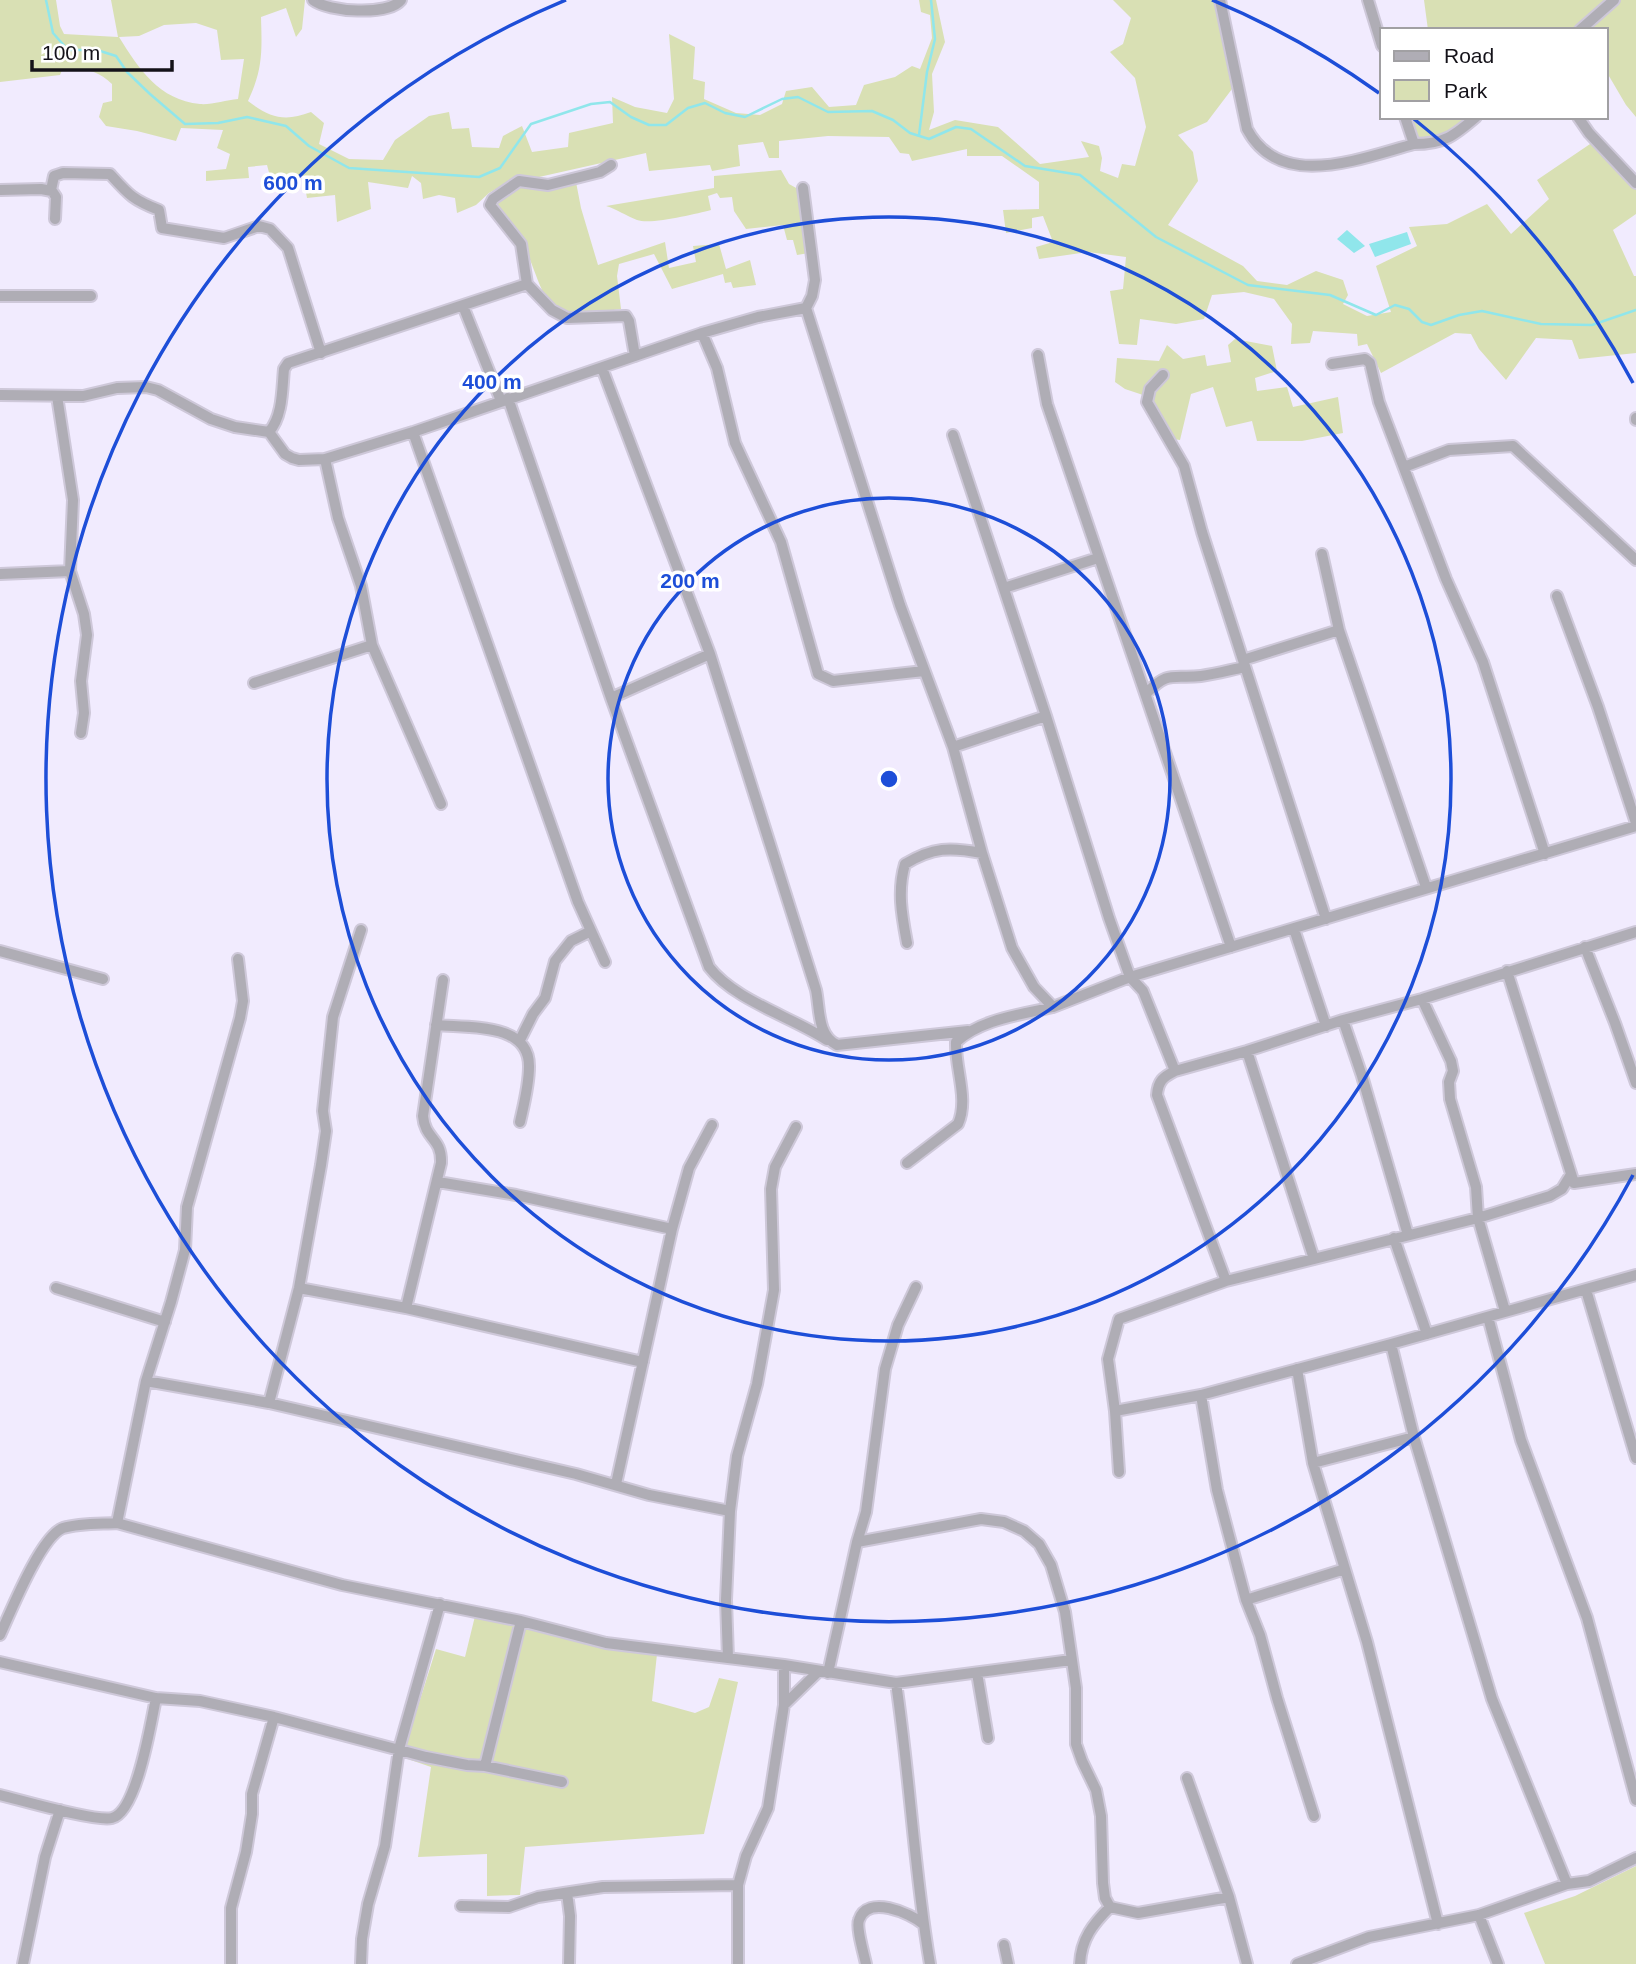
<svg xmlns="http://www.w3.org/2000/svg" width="1636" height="1964" viewBox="0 0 1636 1964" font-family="Helvetica,sans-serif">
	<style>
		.green { fill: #d9e0b4; fill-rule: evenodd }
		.water { fill: #90e6eb }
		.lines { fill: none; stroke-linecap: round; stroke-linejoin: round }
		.stream { stroke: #90e6eb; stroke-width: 2.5 }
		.street-casing { stroke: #cec8d9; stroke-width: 14 }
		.street { stroke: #afadb5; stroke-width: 10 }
		.ring { fill: none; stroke: #1d4ed8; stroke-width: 3.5 }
		.centre { fill: #1d4ed8; stroke: #fff; stroke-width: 3.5 }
		.ring-label { font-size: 21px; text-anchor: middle; font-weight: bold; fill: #1d4ed8; stroke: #fff; stroke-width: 7; stroke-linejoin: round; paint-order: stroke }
	</style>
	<rect width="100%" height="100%" fill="#f1ebfe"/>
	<path class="green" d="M 0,0 L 56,0 L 60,26 L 64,34 L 118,37 L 111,0 L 305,0 L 302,29 L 296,37 L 286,8 L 261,17 C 262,51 263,69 248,101 C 270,118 285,122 311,112 L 324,123 L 319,144 L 349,159 L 383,160 L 395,140 L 429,116 L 449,112 L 452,129 L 469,128 L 472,147 L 499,148 L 503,136 L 522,126 L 532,152 L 568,147 L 569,133 L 613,123 L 612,97 L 635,107 L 667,113 L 674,99 L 669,34 L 695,47 L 693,79 L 705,82 L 704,99 L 736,113 L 760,115 L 782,104 L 786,91 L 812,87 L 829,107 L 856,105 L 864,85 L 895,77 L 912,66 L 920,69 L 932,38 L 930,15 L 921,12 L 919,0 L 936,0 L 945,42 L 932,74 L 934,112 L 929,130 L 955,120 L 998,127 L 1040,164 L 1089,157 L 1081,141 L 1099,146 L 1102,158 L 1100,171 L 1118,178 L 1122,164 L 1135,166 L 1146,127 L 1135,78 L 1110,52 L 1123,44 L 1131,18 L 1113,0 L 1214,0 L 1232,89 L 1207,122 L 1178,135 L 1193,152 L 1198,181 L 1168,225 L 1243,266 L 1257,281 L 1287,285 L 1316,271 L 1343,280 L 1348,295 L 1343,304 L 1367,316 L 1391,312 L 1376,266 L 1417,246 L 1409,227 L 1447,224 L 1487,204 L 1511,234 L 1549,199 L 1537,180 L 1593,142 L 1636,187 L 1636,214 L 1613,230 L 1634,276 L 1636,276 L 1636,353 L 1579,359 L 1572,340 L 1536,338 L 1506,380 L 1479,349 L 1471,334 L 1455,333 L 1381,373 L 1367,344 L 1358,346 L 1357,334 L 1313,331 L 1310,343 L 1291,344 L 1292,324 L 1274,299 L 1244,292 L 1212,295 L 1204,319 L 1176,324 L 1140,319 L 1137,345 L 1119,344 L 1110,291 L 1123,289 L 1126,257 L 1088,252 L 1039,259 L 1036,247 L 1053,242 L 1043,216 L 1032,218 L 1032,228 L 1006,233 L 1003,210 L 1039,209 L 1039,182 L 1002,156 L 967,156 L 967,149 L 912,161 L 909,154 L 900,153 L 889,137 L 828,136 L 779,141 L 779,158 L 769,158 L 763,142 L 738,145 L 740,166 L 712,171 L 710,165 L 649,171 L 646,153 L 539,177 L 518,176 L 489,193 L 476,205 L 457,213 L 455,198 L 439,195 L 423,199 L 421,183 L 412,176 L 408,188 L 368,182 L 371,209 L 337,222 L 335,195 L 307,198 L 303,176 L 271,180 L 267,165 L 248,167 L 249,178 L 206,181 L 206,171 L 226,169 L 230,154 L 217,148 L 223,130 L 181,128 L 176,141 L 137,131 L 106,126 L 99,117 L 103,103 L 112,101 L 112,84 C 96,69 83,68 62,70 L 60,75 L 0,82 ZM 196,23 L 217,30 L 221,60 L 244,59 L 238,99 C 226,100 211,105 200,104 C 159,100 139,69 119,37 L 139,36 L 164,25 Z
		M 1424,0 L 1606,0 L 1571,30 L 1428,30 Z
		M 1620,0 L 1636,0 L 1636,117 L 1626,105 L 1606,71 L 1606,30 L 1583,30 Z
		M 1411,117 L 1468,117 C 1454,130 1442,137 1422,140 L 1416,135 Z
		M 781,170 L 789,184 L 798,189 L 809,253 L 797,255 L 793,240 L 787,240 L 783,225 L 746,229 L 734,211 L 732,197 L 720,198 L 717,193 L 708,196 L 711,210 C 695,214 651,225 637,220 C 626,216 617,209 606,206 L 714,188 L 714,176 Z
		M 576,182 L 581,208 L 598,265 L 665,242 L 669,268 L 696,262 L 693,246 L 719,244 L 726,269 L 750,260 L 756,285 L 733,288 L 731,282 L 725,283 L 723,274 L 672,289 L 654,254 L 619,264 L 617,276 L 621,309 C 531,323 551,296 517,231 C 510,216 500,219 497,200 L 523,183 Z
		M 1235,339 L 1272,346 L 1277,371 L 1255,378 L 1257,391 L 1287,387 L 1293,407 L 1338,397 L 1343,433 L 1302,441 L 1257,441 L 1252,421 L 1226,427 L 1213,387 L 1191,394 L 1180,440 L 1173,439 L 1156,411 L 1152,398 L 1125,389 L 1115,382 L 1117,358 L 1159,361 L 1167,345 L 1183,359 L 1205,355 L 1207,366 L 1231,362 L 1228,345 Z
		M 476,1612 L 657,1654 L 652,1701 L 695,1713 L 709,1707 L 719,1678 L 738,1682 L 704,1834 L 525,1847 L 520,1895 L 487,1896 L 487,1854 L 418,1857 L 431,1767 L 402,1757 L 436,1649 L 465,1657 Z
		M 1636,1866 L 1636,1964 L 1545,1964 L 1524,1913 L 1575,1896 Z"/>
	<path class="water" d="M 1347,230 L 1365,246 L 1354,253 L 1337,239 Z
		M 1407,232 L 1411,244 L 1375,257 L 1369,244 Z"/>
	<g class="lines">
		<path class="stream" d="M 46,0 L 53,33 L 68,50 L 97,50 L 116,56 L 127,72 L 150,94 L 185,124 L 218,123 L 247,117 L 286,126 L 309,146 L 349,168 L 479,177 L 500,168 L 531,124 L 591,104 L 610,102 L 631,117 L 649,125 L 666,125 L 688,108 L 705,103 L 725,113 L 745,117 L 782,99 L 798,97 L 828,112 L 872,111 L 893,120 L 910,133 L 929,139 L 956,127 L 971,129 L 1025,166 L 1080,175 L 1156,237 L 1248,285 L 1330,295 L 1376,315 L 1395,305 L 1409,309 L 1422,322 L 1431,325 L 1459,315 L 1482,311 L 1541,324 L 1592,325 L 1636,310
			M 919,135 L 927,72 L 935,39 L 931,0"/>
		<defs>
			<path id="street" d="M 313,0 C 328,12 388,16 401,0
				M 1220,0 L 1247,129 C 1280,192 1361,158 1414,144 C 1444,144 1454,136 1476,117
				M 1368,0 L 1382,46
				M 1580,30 L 1614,0
				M 1405,117 L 1414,144
				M 1578,117 L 1589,133 L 1636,183
				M 611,165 L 600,172 L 548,185 L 519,181 L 493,199 L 490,205 L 521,244 L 527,284 L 552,310 L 567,318 L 626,316 L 629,321 L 635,356
				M 0,190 L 41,189 L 52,191 L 56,197 L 55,219
				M 51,190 L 54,176 L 63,173 L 110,174 C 129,195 133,200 159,210 L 162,228 L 224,238 L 259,226 L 270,229 L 288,248 L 321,353
				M 0,296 L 91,296
				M 463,306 L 501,401
				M 806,308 L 900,605 L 953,747 L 982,853 L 1012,948 L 1034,987 L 1053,1007 L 1130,977 L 1636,826
				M 702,333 L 717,368 L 735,443 L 781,542 L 818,674 L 833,681 L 924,671
				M 1038,355 L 1047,404 L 1231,947
				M 1332,364 L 1365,359 L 1370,363 L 1379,402 L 1446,579 L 1483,662 L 1545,854
				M 602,368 L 710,654 L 816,990 C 820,1009 817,1035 837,1045 L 968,1031
				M 1163,375 L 1150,389 L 1147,402 L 1184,466 L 1202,532 L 1326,919
				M 0,395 L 83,396 L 117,388 L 146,387 L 158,390 L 211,419 L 235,427 L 269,432 L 285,454 L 292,458 L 299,460 L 325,459 L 413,432 L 702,333 L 758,317 L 806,308 L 812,296 L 815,280 L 803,188
				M 57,396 L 73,500 L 70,571 L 84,614 L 87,635 L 81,681 L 84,713 L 81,733
				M 508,398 L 611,698 L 709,967 C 734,1000 792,1017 827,1040
				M 1636,418 L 1636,420
				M 269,432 C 283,416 282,389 284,369 L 288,363 L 527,284
				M 413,432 L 578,902 L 605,962
				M 953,435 L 1046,716 L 1109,918 L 1130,977 L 1143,991 L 1175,1071 L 1247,1051 L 1343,1020 L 1422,999 L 1636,932
				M 325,459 L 338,518 L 361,586 L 372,645 L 441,804
				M 1404,467 L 1449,450 L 1513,446 L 1636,560
				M 1322,554 L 1339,630 L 1426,887
				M 0,574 L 70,571
				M 1004,588 L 1098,558
				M 1557,596 L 1598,707 L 1636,823
				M 1243,660 L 1339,630
				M 254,683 L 372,645
				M 1147,693 C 1168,670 1174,679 1201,676 C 1216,674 1230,670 1245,667
				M 611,698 L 710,654
				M 953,747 L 1046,716
				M 1294,929 L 1326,1026
				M 907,943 C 902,916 897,891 905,864 C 933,847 950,847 982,853
				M 1585,947 L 1615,1023 L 1636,1083
				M 0,951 L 103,979
				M 1507,971 L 1574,1183 L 1636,1174
				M 1422,999 L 1451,1061 L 1453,1071 L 1449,1082 L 1450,1099 L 1476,1187 L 1478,1218 L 1505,1311
				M 1343,1020 L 1362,1076 L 1408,1235
				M 436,1025 C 468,1028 530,1022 529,1067 C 529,1085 524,1104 520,1122
				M 520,1040 L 533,1014 L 545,998 L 555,961 L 571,941 L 591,931
				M 1247,1051 L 1314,1259
				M 1175,1071 C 1163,1077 1158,1081 1157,1095 L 1226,1281
				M 907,1163 L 958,1124 C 969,1099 955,1069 956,1042 C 981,1019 1020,1015 1053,1007
				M 1570,1176 L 1562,1189 L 1550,1196 L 1478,1218 L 1226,1281 L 1119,1319 L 1108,1359 L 1115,1411 L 1201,1395 L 1391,1344 L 1636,1275
				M 438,1182 L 516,1195 L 672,1229
				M 1394,1238 L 1427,1334
				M 56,1288 L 165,1322
				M 299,1288 L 406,1308 L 643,1362
				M 1586,1290 L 1636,1458
				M 406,1308 L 441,1163 C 442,1137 425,1140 423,1116 L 443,980
				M 1488,1317 L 1521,1440 L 1587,1618 L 1636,1800
				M 1297,1369 L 1313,1463 L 1367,1642 L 1438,1924
				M 146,1381 L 269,1403 L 576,1474 L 649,1495 L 730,1511 L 737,1456 L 757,1384 L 774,1290 L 771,1189 L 775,1167 L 796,1127
				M 1201,1395 L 1217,1490 L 1246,1600 L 1260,1635 L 1277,1698 L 1314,1816
				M 269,1403 L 299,1288 L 321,1165 L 326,1131 L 323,1111 L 333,1017 L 361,930
				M 1115,1411 L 1119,1472
				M 1313,1463 L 1414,1437
				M 616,1484 L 672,1229 L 689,1168 L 712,1125
				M 117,1523 L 342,1585 L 521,1621 L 606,1643 L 784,1665 L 896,1683 L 1071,1660
				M 857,1542 L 866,1512 L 885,1369 L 898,1325 L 916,1287
				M 1246,1600 L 1345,1569
				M 0,1635 C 11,1611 41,1536 63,1528 C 80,1523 100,1524 117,1523 L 146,1381 L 171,1302 L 185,1250 L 187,1207 L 240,1018 L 243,1001 L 238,959
				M 728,1658 L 726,1600 L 730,1511
				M 0,1662 L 156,1698 L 200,1701 L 274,1717 L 426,1757 L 467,1765 L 485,1766 L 562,1782
				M 828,1673 L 857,1542 L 981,1519 L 1004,1522 L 1024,1531 L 1039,1544 L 1051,1565 L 1065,1612 L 1076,1688 L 1076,1744 L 1082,1761 L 1096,1790 L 1101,1816 L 1103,1883 L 1105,1898 L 1110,1907 L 1138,1913 L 1229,1897
				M 977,1673 L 988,1738
				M 896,1683 C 910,1776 914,1871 930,1964
				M 784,1705 L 819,1671
				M 485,1766 L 521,1621
				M 1187,1778 L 1229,1897 L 1247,1964
				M 0,1795 C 21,1800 95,1822 112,1818 C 137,1812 151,1722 156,1698
				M 1567,1884 L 1589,1881 L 1636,1858
				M 567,1893 L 570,1916 L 569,1964
				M 461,1906 L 509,1907 L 538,1897 L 603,1887 L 738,1885
				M 1479,1915 L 1498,1964
				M 1004,1945 L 1008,1964
				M 23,1964 L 45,1857 L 60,1810
				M 231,1964 L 231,1908 L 246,1852 L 252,1814 L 252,1794 L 274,1717
				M 361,1964 L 362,1939 L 368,1904 L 385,1846 L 399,1749 L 440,1604
				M 738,1964 L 738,1885 L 746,1856 L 768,1808 L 784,1705 L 784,1665
				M 866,1964 C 864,1954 856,1928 859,1920 C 867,1894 910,1913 923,1924
				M 1080,1964 C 1081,1939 1093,1924 1110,1907
				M 1297,1964 L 1369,1937 L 1479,1915 L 1567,1884 L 1492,1699 L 1414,1437 L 1391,1344"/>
		</defs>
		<use href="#street" class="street-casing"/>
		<use href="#street" class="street"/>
	</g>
	<g class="ring">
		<circle cx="889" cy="779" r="281"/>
		<circle cx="889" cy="779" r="562"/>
		<path d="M1633 1175A843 843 0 1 1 566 0M1212 0A843 843 0 0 1 1379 93M1414 119A843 843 0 0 1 1633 383"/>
	</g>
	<circle cx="889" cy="779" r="10" class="centre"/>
	<g class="ring-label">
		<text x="293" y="190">600 m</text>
		<text x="492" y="389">400 m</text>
		<text x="690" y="588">200 m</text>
	</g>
	<rect x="1380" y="28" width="228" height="91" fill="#ffffff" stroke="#a1a0a3" stroke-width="2"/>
	<rect x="1394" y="51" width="35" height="10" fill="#afadb5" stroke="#a1a0a3" stroke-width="2"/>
	<text x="1444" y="63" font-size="21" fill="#141219">Road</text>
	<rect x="1394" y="80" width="35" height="21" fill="#d9e0b4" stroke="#a1a0a3" stroke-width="2"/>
	<text x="1444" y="98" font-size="21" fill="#141219">Park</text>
	<path d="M32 60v10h140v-10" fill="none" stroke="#141219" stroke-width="3.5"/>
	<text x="42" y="60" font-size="21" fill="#141219" stroke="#ffffff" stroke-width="5" paint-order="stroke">100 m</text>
</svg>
